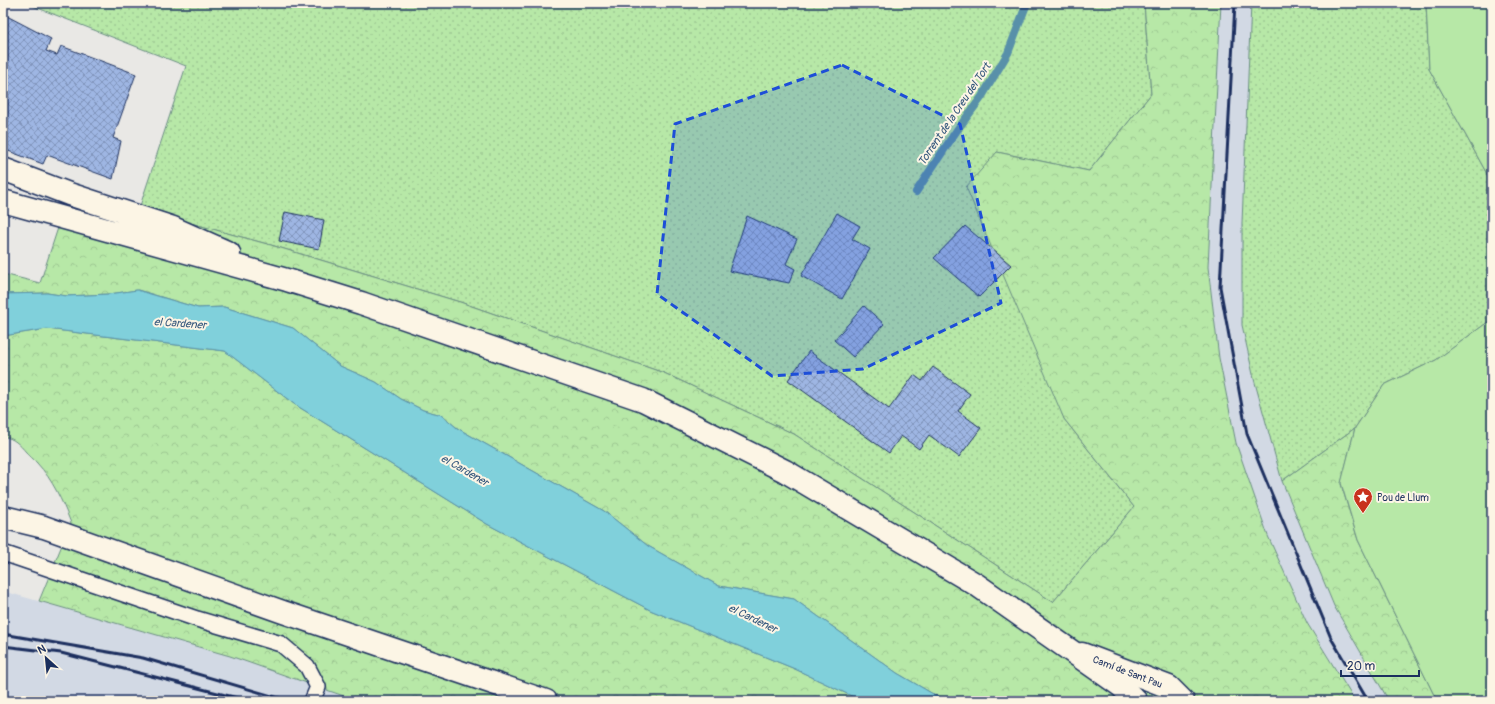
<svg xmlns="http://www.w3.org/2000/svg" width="1495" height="704" viewBox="0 0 1495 704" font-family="Pangolin,sans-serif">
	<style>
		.built { fill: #d2d9e4 }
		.grass { fill: url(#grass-dots); stroke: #698c82 }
		.forest { fill: url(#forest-crowns); stroke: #698c82 }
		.park { fill: #b7e8a7; stroke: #698c82 }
		.water { fill: #80d0db; stroke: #5890a9 }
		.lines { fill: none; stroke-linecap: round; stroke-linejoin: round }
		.stream { stroke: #5890a9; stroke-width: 8 }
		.building { fill: url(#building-cross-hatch); stroke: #1b2f5e }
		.lane-casing { stroke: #1b2f5e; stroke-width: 18 }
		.street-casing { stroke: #1b2f5e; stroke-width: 25 }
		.secondary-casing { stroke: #1b2f5e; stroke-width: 25 }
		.lane { stroke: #fcf5e5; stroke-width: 15 }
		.street { stroke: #fcf5e5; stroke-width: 22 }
		.secondary { stroke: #fcf5e5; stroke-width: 22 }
		.rail { stroke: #1b2f5e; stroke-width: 3 }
		.marked { fill: #1d4ed8; fill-opacity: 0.2; stroke: #1d4ed8; stroke-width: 3; stroke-dasharray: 8 5; stroke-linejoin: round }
		.labels { text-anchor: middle; stroke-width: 4; stroke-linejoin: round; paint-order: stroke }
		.poi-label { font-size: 10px; fill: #1b2f5e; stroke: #fcf5e5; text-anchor: start }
		.street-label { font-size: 10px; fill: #1b2f5e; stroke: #fcf5e5 }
		.water-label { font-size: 11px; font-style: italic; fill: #34577d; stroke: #fcf5e5 }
	</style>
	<defs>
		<pattern id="grass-dots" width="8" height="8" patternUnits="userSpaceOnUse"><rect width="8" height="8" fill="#b7e8a7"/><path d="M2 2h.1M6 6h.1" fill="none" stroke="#9dc792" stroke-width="1.8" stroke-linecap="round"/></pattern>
		<pattern id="forest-crowns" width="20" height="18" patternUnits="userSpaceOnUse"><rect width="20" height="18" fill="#b7e8a7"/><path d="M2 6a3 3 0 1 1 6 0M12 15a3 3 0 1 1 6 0" fill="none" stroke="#9dc792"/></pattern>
		<pattern id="building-cross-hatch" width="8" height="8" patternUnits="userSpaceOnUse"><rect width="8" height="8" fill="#9eb6e3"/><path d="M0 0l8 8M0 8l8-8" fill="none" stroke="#8094bb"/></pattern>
	</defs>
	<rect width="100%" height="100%" fill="#e9e8e5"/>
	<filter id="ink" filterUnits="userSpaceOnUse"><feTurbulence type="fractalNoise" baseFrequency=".025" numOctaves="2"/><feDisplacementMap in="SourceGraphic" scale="8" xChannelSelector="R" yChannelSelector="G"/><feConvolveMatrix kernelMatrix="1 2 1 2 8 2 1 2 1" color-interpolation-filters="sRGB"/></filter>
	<g filter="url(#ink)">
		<path class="built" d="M 1221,3 L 1251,3 L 1242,223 L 1242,325 L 1254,379 L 1282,481 L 1334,606 L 1389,701 L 1355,701 L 1307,623 L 1268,536 L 1236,443 L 1219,358 L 1208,267 Z
			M 3,591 L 230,656 L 358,701 L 3,701 Z"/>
		<path class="grass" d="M 25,3 L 1144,3 L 1151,94 L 1089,171 L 997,152 L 1064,419 L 1134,507 L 1053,602 L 794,434 L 664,373 L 460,302 L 271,245 L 139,209 L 186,66 Z
			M 1251,3 L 1426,3 L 1429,69 L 1492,183 L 1492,319 L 1436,360 L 1384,385 L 1355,428 L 1282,481 L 1254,379 L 1242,325 L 1242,223 Z"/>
		<path class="forest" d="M 1144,3 L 1221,3 L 1208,267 L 1219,358 L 1236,443 L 1268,536 L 1307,623 L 1355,701 L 945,701 L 897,673 L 794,599 L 719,586 L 648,546 L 604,511 L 457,428 L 442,415 L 423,410 L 401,399 L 376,382 L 340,366 L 293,328 L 224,307 L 198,308 L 138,290 L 109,294 L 67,296 L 47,293 L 3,294 L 3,274 L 40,283 L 69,194 L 139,209 L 271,245 L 460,302 L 664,373 L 794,434 L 1053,602 L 1134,507 L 1064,419 L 966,187 L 997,152 L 1089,171 L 1151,94 Z
			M 47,329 L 225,351 L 294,404 L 487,524 L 650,610 L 795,669 L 862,701 L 358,701 L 230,656 L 39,601 L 71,523 C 62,501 53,480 37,463 C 34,459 29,456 26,452 C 20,445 13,437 3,437 L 3,336 Z
			M 1355,428 L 1341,484 L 1358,540 L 1437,701 L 1389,701 L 1334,606 L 1282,481 Z"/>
		<path class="park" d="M 1426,3 L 1492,3 L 1492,183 L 1429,69 Z
			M 1492,319 L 1492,701 L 1437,701 L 1358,540 L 1341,483 L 1355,428 L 1384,385 L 1436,360 Z"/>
		<path class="water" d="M 137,290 L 198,308 L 224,307 L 293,328 L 340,366 L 376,382 L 401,399 L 423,410 L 442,415 L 457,428 L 604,511 L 648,546 L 719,586 L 794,599 L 897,673 L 945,701 L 862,701 L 795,669 L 650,610 L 487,524 L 294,404 L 225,351 L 47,329 L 3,336 L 3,294 L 47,293 L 67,296 L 109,294 Z"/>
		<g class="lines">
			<path class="stream" d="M 916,192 L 957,130 L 981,98 L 1008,53 L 1027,3"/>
		</g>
		<path class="building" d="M 3,14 L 51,39 L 46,51 L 57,55 L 61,46 L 136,74 L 113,138 L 121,141 L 113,179 L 47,155 L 43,164 L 3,149 Z
			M 285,212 L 324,220 L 319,249 L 279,241 Z
			M 837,213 L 860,226 L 852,239 L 870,249 L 842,299 L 801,276 Z
			M 747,216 L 797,239 L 786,264 L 795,269 L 789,283 L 729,271 Z
			M 965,226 L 1011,265 L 979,297 L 934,258 Z
			M 864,306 L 884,324 L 853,357 L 834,340 Z
			M 809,351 L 889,409 L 914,375 L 922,381 L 933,367 L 970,394 L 958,411 L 981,428 L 959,457 L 929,435 L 919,449 L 901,436 L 889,453 L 788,380 Z"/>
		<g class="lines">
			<defs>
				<path id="lane" d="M 3,553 L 197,619 L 281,644 L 307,666 L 318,687 L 312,701"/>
				<g id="street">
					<path id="s1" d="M 1082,654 L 1169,687 L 1183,701"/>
				</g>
				<path id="secondary" d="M 3,169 L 69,194 L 173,228 L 229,253
					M 3,201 L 287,280 L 361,303 L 643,400 L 785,471 L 977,585 L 1121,686 L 1136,701
					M 3,517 L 44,527 L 283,612 L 546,701"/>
			</defs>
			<use href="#lane" class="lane-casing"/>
			<use href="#street" class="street-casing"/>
			<use href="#secondary" class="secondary-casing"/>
			<use href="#lane" class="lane"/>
			<use href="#street" class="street"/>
			<use href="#secondary" class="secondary"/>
			<path class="rail" d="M 1235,3 L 1220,287 L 1247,434 L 1331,638 L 1368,701
				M 3,634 L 143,658 L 289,701
				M 3,646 L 61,653 L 249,701"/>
		</g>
	</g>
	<path class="marked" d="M 842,65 L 960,124 L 1001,303 L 863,369 L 772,376 L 657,294 L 675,124 Z"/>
	<defs>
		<symbol id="sight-pin" viewBox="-11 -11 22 30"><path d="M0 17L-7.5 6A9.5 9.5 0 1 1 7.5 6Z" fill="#c8321e" stroke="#fcf5e5"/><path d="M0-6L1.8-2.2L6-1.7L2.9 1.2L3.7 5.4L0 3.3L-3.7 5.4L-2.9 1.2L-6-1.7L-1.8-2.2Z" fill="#fff"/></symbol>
	</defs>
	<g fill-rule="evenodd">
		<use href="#sight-pin" x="1352" y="486" width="22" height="30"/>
	</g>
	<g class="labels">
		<g class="poi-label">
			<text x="1377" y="501">Pou de Llum</text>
		</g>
		<g class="street-label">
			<text dy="4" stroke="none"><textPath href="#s1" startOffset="49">Camí de Sant Pau</textPath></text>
		</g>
		<g class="water-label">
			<text transform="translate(954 114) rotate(-56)" y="4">Torrent de la Creu del Tort</text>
			<text transform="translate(180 323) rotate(4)" y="4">el Cardener</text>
			<text transform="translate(465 470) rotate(30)" y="4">el Cardener</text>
			<text transform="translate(753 618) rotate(26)" y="4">el Cardener</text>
		</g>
	</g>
	<rect width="1495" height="704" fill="none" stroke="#fcf5e5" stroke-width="16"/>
	<rect x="8" y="8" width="1479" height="688" fill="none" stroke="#1b2f5e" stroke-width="1.5" filter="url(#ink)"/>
	<g transform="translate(46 658) rotate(333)" stroke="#fcf5e5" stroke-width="3" paint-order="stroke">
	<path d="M0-3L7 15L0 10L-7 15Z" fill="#1b2f5e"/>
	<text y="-6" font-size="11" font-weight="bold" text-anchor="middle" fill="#1b2f5e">N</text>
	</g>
	<path d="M1341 670v6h78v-6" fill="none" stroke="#1b2f5e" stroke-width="2"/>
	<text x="1347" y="670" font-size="12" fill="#1b2f5e" stroke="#fcf5e5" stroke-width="3" paint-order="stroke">20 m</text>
</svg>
